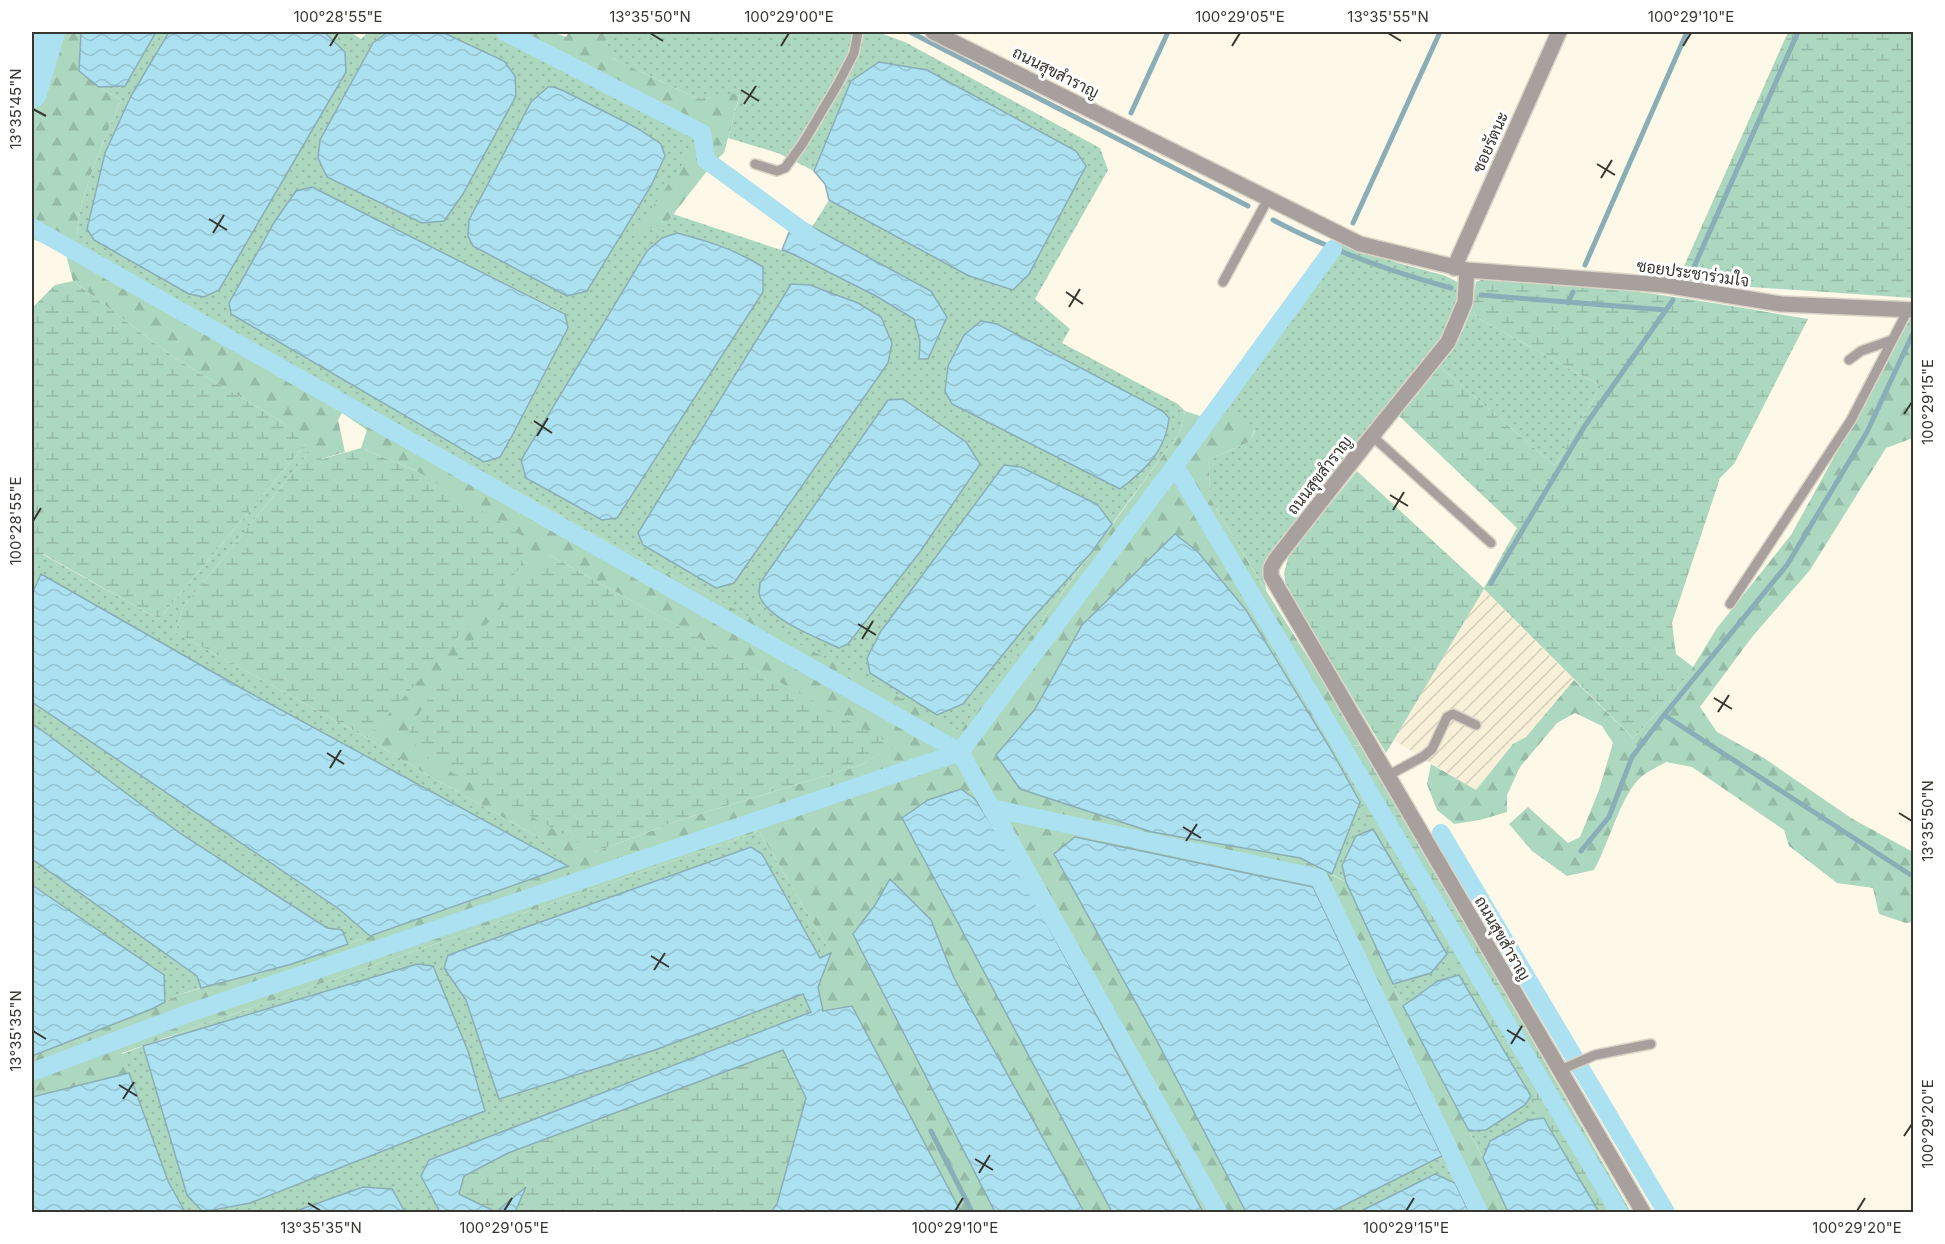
<svg xmlns="http://www.w3.org/2000/svg" width="1945" height="1244" viewBox="0 0 1945 1244" font-family="Inter,Sarabun,sans-serif">
	<style>
		.industrial { fill: url(#industrial-furrows) }
		.grass { fill: url(#grass-dots); fill-rule: evenodd }
		.forest { fill: url(#forest-firs); fill-rule: evenodd }
		.wetland { fill: url(#wetland-marsh) }
		.water { fill: url(#water-waves); stroke: #89aeb7; stroke-width: 1.5 }
		.lines { fill: none; stroke-linecap: round; stroke-linejoin: round }
		.stream { stroke: #89aeb7; stroke-width: 5 }
		.canal { stroke: #ace1f1; stroke-width: 18 }
		.river { stroke: #ace1f1; stroke-width: 30 }
		.service-casing { stroke: #dad5c7; stroke-width: 12 }
		.minor-casing { stroke: #dad5c7; stroke-width: 18 }
		.service { stroke: #a8a09d; stroke-width: 9 }
		.minor { stroke: #a8a09d; stroke-width: 15 }
		.ticks { fill: none; stroke: #383630; stroke-width: 2 }
		.labels { text-anchor: middle; stroke-width: 6; stroke-linejoin: round; paint-order: stroke }
		.street-label { font-size: 16px; fill: #383630; stroke: #fff }
		.neatline { fill: none; stroke: #383630; stroke-width: 2 }
		.ticks-label { font-size: 15px; text-anchor: middle; fill: #383630 }
	</style>
	<defs>
		<pattern id="industrial-furrows" width="10" height="10" patternUnits="userSpaceOnUse" patternTransform="scale(1.5)"><rect width="10" height="10" fill="#f8f0d8"/><path d="M-1 1l2-2M0 10L10 0M9 11l2-2" fill="none" stroke="#d5ceba"/></pattern>
		<pattern id="grass-dots" width="8" height="8" patternUnits="userSpaceOnUse" patternTransform="scale(1.5)"><rect width="8" height="8" fill="#acd8c0"/><path d="M2 2h.1M6 6h.1" fill="none" stroke="#95baa5" stroke-width="1.8" stroke-linecap="round"/></pattern>
		<pattern id="forest-firs" width="22" height="20" patternUnits="userSpaceOnUse" patternTransform="scale(1.5)"><rect width="22" height="20" fill="#acd8c0"/><path d="M5 1l3.5 6h-7zM16 11l3.5 6h-7z" fill="#95baa5"/></pattern>
		<pattern id="wetland-marsh" width="20" height="14" patternUnits="userSpaceOnUse" patternTransform="scale(1.5)"><rect width="20" height="14" fill="#acd8c0"/><path d="M1 5h8M5 5V1M11 12h8M15 12V8" fill="none" stroke="#95baa5"/></pattern>
		<pattern id="water-waves" width="16" height="10" patternUnits="userSpaceOnUse" patternTransform="scale(1.5)"><rect width="16" height="10" fill="#ace1f1"/><path d="M0 5q4-4 8 0t8 0" fill="none" stroke="#95c2cf"/></pattern>
	</defs>
	<rect width="100%" height="100%" fill="#fef8e8"/>
	<path class="industrial" d="M 1484,589 L 1574,680 L 1526,737 L 1513,745 L 1475,790 L 1394,740 Z"/>
	<path class="grass" d="M 156,32 L 169,32 L 131,96 L 105,153 L 87,229 L 345,52 L 324,32 L 350,32 L 361,39 L 368,32 L 388,32 L 373,43 L 504,61 L 442,32 L 492,32 L 550,60 L 698,139 L 668,221 L 673,214 L 793,254 L 876,296 L 914,319 L 920,341 L 919,358 L 931,291 L 812,227 L 829,200 L 969,276 L 851,81 L 814,171 L 778,153 L 728,138 L 740,94 L 698,99 L 608,56 L 608,32 L 877,32 L 905,42 L 1100,148 L 1108,170 L 1035,299 L 1070,329 L 1062,343 L 1178,404 L 1185,411 L 1180,432 L 1112,524 L 1097,504 L 1004,465 L 881,631 L 867,658 L 1031,620 L 1091,553 L 961,732 L 586,529 L 77,246 C 75,201 104,141 121,100 L 99,87 L 125,86 ZM 564,91 L 637,128 L 661,144 L 665,156 L 651,186 L 587,291 L 567,296 L 473,246 L 468,236 L 469,220 L 531,103 ZM 312,187 L 565,313 L 485,462 L 231,314 L 229,303 L 275,221 L 296,191 ZM 662,238 L 763,291 L 617,518 L 602,520 L 521,460 L 647,251 ZM 810,285 L 751,557 L 734,583 ZM 980,465 L 920,552 L 848,644 Z
		M 1334,240 L 1398,263 L 1446,276 L 1459,283 L 1458,303 L 1441,339 L 1280,541 L 1264,567 L 1266,591 L 1209,496 L 1210,459 L 1249,442 L 1255,431 L 1212,402 Z
		M 1472,308 L 1476,317 L 1601,386 L 1555,466 L 1439,366 L 1463,330 Z
		M 306,444 L 312,449 L 183,607 L 175,632 L 367,738 L 424,773 L 540,838 L 568,866 L 241,688 L 41,575 L 32,594 L 32,574 L 42,554 L 159,619 Z
		M 32,702 L 339,909 L 370,936 L 348,944 L 342,930 L 327,928 L 181,834 L 32,723 Z
		M 1360,802 L 1373,829 L 1356,836 L 1342,865 L 1346,882 L 1332,874 Z
		M 759,831 L 831,953 L 820,958 L 762,854 L 751,847 L 444,968 L 466,1000 L 499,1098 L 655,1050 L 803,994 L 811,1012 L 421,1176 L 440,1212 L 405,1212 L 392,1189 L 363,1187 L 293,1212 L 209,1212 L 250,1203 L 485,1111 L 171,1036 Z
		M 32,859 L 198,976 L 201,988 L 180,994 L 165,1002 L 164,975 L 32,885 Z
		M 1447,954 L 1459,975 L 1438,981 L 1403,1006 L 1393,984 L 1431,973 Z
		M 143,1046 L 187,1195 L 203,1212 L 185,1212 L 168,1181 L 122,1054 Z
		M 1531,1096 L 1544,1118 L 1529,1120 L 1490,1141 L 1483,1158 L 1469,1131 L 1486,1130 L 1525,1105 Z
		M 1442,1156 L 1455,1183 L 1435,1174 L 1359,1212 L 1331,1212 Z"/>
	<path class="forest" d="M 58,32 L 81,32 L 80,71 L 104,90 L 121,100 C 104,141 75,201 77,246 L 586,529 L 961,731 L 1180,432 L 1185,411 L 1200,416 L 1212,402 L 1255,430 L 1249,442 L 1210,459 L 1209,496 L 1258,578 L 1363,745 L 1330,748 L 1246,610 L 1233,597 L 1082,625 L 1035,709 L 996,755 L 1152,832 L 1300,858 L 1346,882 L 1403,1006 L 1483,1158 L 1508,1212 L 1469,1212 L 1313,887 L 1157,1041 L 1246,1212 L 1203,1212 L 1002,841 L 902,818 L 1112,1212 L 1084,1212 L 954,978 L 931,921 L 890,879 L 875,905 L 854,934 L 995,1212 L 961,1212 L 852,1006 L 823,1012 L 818,987 L 831,953 L 759,831 L 122,1053 L 129,1073 L 32,1097 L 32,1056 L 152,1009 L 180,994 L 292,964 L 567,866 L 540,838 L 424,773 L 367,738 L 397,703 L 417,471 L 361,448 L 367,430 L 342,413 L 338,420 L 345,452 L 321,459 L 281,421 L 176,359 L 73,281 L 65,251 L 32,239 L 32,117 L 47,62 ZM 549,555 L 894,746 L 861,765 L 680,820 L 595,852 Z
		M 519,32 L 553,32 L 566,37 L 569,32 L 608,32 L 608,56 L 698,99 L 740,93 L 724,153 L 714,162 L 668,221 L 636,235 C 655,197 687,166 703,127 Z
		M 1910,319 L 1913,319 L 1913,438 L 1886,448 L 1810,570 L 1752,637 L 1700,707 L 1717,732 L 1764,758 L 1851,818 L 1913,852 L 1913,922 L 1906,923 L 1879,914 L 1873,888 L 1837,883 L 1789,846 L 1784,830 L 1692,767 L 1666,762 C 1658,767 1645,772 1638,780 C 1619,801 1609,843 1594,870 L 1567,876 L 1532,851 L 1509,824 L 1528,807 L 1568,843 L 1580,837 L 1599,790 L 1613,743 L 1602,726 L 1575,713 L 1557,723 L 1520,767 L 1507,795 L 1507,812 L 1480,820 L 1454,824 L 1437,810 L 1427,784 L 1431,764 L 1476,790 L 1513,744 L 1526,737 L 1574,680 L 1633,738 L 1672,697 L 1693,667 L 1717,628 L 1791,535 Z"/>
	<path class="wetland" d="M 1788,32 L 1913,32 L 1913,298 L 1677,282 Z
		M 1484,279 C 1593,281 1701,301 1808,319 L 1734,464 L 1720,478 L 1672,623 L 1676,654 L 1693,667 L 1672,697 L 1633,738 L 1484,589 L 1386,753 L 1286,587 L 1284,573 L 1289,555 L 1357,471 L 1484,588 L 1517,528 L 1398,415 L 1439,366 L 1555,466 L 1601,386 L 1476,317 L 1472,308 L 1476,282 Z
		M 73,281 L 176,359 L 281,421 L 306,444 L 159,619 L 43,554 L 32,574 L 32,308 L 55,285 Z
		M 361,448 L 417,471 L 526,538 L 520,568 L 367,738 L 175,632 L 183,607 L 312,449 L 322,459 Z
		M 549,555 L 895,746 L 861,765 L 680,820 L 595,852 L 426,758 L 408,735 C 438,671 502,608 549,555 Z
		M 1363,745 L 1631,1212 L 1599,1212 L 1376,836 L 1330,748 Z
		M 783,1050 L 806,1098 L 777,1204 L 771,1212 L 515,1212 L 525,1188 L 496,1212 L 459,1194 L 464,1176 L 508,1153 Z"/>
	<path class="water" d="M 81,32 L 156,32 L 125,86 L 99,87 L 79,71 Z
		M 169,32 L 324,32 L 345,52 L 346,72 L 219,290 L 204,297 L 189,294 L 94,240 L 87,229 L 105,153 L 131,96 Z
		M 388,32 L 442,32 L 504,61 L 515,76 L 516,96 L 463,194 L 444,221 L 422,223 L 327,177 L 318,158 L 320,140 L 373,43 Z
		M 879,62 L 927,70 L 1076,151 L 1086,166 L 1029,274 L 1013,290 L 969,276 L 829,200 L 825,184 L 814,171 L 851,81 Z
		M 548,87 L 554,87 L 564,91 L 637,128 L 661,144 L 665,156 L 651,186 L 587,291 L 567,296 L 473,246 L 468,236 L 469,220 L 531,102 Z
		M 312,187 L 565,314 L 568,328 L 512,436 L 500,457 L 484,462 L 231,314 L 229,303 L 275,221 L 296,191 Z
		M 803,222 L 931,291 L 947,317 L 928,359 L 919,359 L 920,341 L 914,319 L 876,296 L 793,254 L 782,250 L 790,230 Z
		M 677,233 C 708,241 736,250 763,267 L 763,292 L 617,518 L 602,520 L 526,478 L 521,460 L 647,251 L 662,238 Z
		M 791,284 L 810,285 L 858,303 L 881,317 L 892,343 L 888,363 L 734,583 L 716,588 L 643,545 L 638,533 Z
		M 981,321 L 997,324 L 1163,411 L 1169,418 C 1166,451 1145,470 1120,489 L 952,404 L 945,391 L 948,366 L 964,335 Z
		M 903,399 L 966,442 L 980,464 L 920,552 L 848,644 L 839,648 C 818,638 768,619 760,597 C 758,593 760,588 760,583 L 888,400 Z
		M 1004,465 L 1021,467 L 1097,504 L 1112,524 L 1091,553 L 1031,620 L 963,704 L 937,715 L 870,673 L 867,658 L 881,631 Z
		M 1175,534 L 1198,552 L 1246,610 L 1330,748 L 1360,802 L 1332,874 L 1300,858 L 1152,832 L 1020,789 L 996,755 L 1035,709 L 1082,625 Z
		M 41,574 L 241,688 L 568,866 L 370,936 L 339,909 L 32,702 L 32,594 Z
		M 32,723 L 181,834 L 327,928 L 342,930 L 348,944 L 292,964 L 201,988 L 197,976 L 32,859 Z
		M 961,789 L 975,799 L 1002,841 L 1203,1212 L 1112,1212 L 902,818 L 928,800 Z
		M 1373,829 L 1447,954 L 1431,973 L 1393,984 L 1346,882 L 1342,865 L 1356,836 Z
		M 1075,837 L 1313,887 L 1442,1156 L 1331,1212 L 1246,1212 L 1157,1041 L 1054,854 Z
		M 751,847 L 762,854 L 820,958 L 831,953 L 818,987 L 823,1011 L 852,1006 L 961,1212 L 771,1212 L 777,1204 L 806,1098 L 783,1050 L 508,1153 L 464,1176 L 459,1194 L 496,1212 L 526,1187 L 515,1212 L 440,1212 L 421,1176 L 429,1160 L 811,1012 L 803,994 L 655,1050 L 499,1099 L 466,1000 L 444,968 L 448,955 Z
		M 890,879 L 931,920 L 954,978 L 1084,1212 L 995,1212 L 853,934 L 875,905 Z
		M 32,885 L 164,975 L 165,1002 L 152,1009 L 32,1056 Z
		M 417,964 L 433,966 L 468,1051 L 485,1111 L 250,1203 L 203,1212 L 187,1195 L 143,1046 Z
		M 1459,975 L 1531,1096 L 1525,1105 L 1486,1130 L 1469,1131 L 1403,1006 L 1438,981 Z
		M 129,1073 L 168,1181 L 185,1212 L 32,1212 L 32,1097 Z
		M 1544,1118 L 1548,1126 L 1599,1212 L 1508,1212 L 1483,1158 L 1490,1141 L 1529,1120 Z
		M 1435,1174 L 1455,1183 L 1469,1212 L 1359,1212 Z
		M 363,1187 L 392,1189 L 405,1212 L 293,1212 Z"/>
	<g class="lines">
		<path class="stream" d="M 910,32 L 1248,206
			M 1131,113 L 1168,32
			M 1273,220 C 1330,250 1388,271 1451,288
			M 1353,223 L 1440,32
			M 1585,265 L 1687,32
			M 1690,276 L 1798,32
			M 1481,295 L 1666,310
			M 1568,303 L 1573,292
			M 1491,583 L 1584,427 L 1673,300
			M 1664,715 L 1787,565 L 1867,432 L 1914,331
			M 1581,851 L 1609,817 L 1632,757 L 1664,715 L 1914,877
			M 931,1131 L 972,1212"/>
		<path class="canal" d="M 505,32 L 702,133 L 706,160 L 814,239
			M 32,227 L 960,752 L 1218,1212
			M 1175,466 L 1619,1212
			M 991,808 L 1319,878 L 1479,1212
			M 1441,833 L 1666,1212
			M 32,1072 L 192,1012 L 960,752 L 1175,466 L 1333,249"/>
		<path class="river" d="M 32,93 L 50,32"/>
		<defs>
			<path id="service" d="M 755,164 L 777,171 L 785,168 L 803,143 L 838,84 L 854,53 L 858,32
				M 1223,282 L 1268,199
				M 1849,360 L 1861,351 L 1892,340
				M 1372,436 L 1491,543
				M 1730,604 L 1851,420 L 1908,310
				M 1389,775 L 1424,756 L 1432,749 L 1447,717 L 1453,714 L 1476,725
				M 1558,1071 L 1595,1055 L 1651,1044"/>
			<path id="minor" d="M 933,32 L 1360,244 L 1467,270 L 1465,302 L 1448,342 L 1368,441 L 1276,559 L 1271,568 L 1271,576 L 1643,1212
				M 1454,268 L 1559,32
				M 1467,270 L 1664,285 L 1781,304 L 1914,310"/>
		</defs>
		<use href="#service" class="service-casing"/>
		<use href="#minor" class="minor-casing"/>
		<use href="#service" class="service"/>
		<use href="#minor" class="minor"/>
	</g>
	<path class="ticks" d="M 650,33 L 663,41M 1388,33 L 1401,41M 330,46 L 338,33M 781,46 L 789,33M 1232,46 L 1240,33M 1683,46 L 1691,33M 741,90 L 759,101M 744,104 L 756,86M 33,109 L 46,116M 1597,164 L 1615,175M 1601,178 L 1612,160M 209,219 L 227,230M 213,233 L 224,215M 1066,292 L 1083,304M 1069,307 L 1080,289M 1904,414 L 1912,402M 534,421 L 552,433M 537,436 L 548,418M 1390,495 L 1408,506M 1393,510 L 1404,492M 33,521 L 41,508M 858,624 L 876,635M 862,639 L 873,621M 1714,698 L 1732,709M 1718,712 L 1729,695M 327,753 L 344,764M 330,768 L 341,750M 1899,813 L 1912,821M 1183,827 L 1201,838M 1186,841 L 1197,824M 651,956 L 669,967M 654,970 L 665,953M 1507,1030 L 1525,1041M 33,1031 L 46,1039M 1511,1044 L 1522,1026M 119,1085 L 137,1096M 123,1099 L 134,1082M 1904,1136 L 1912,1124M 975,1159 L 993,1170M 979,1173 L 990,1155M 308,1203 L 321,1211M 504,1211 L 512,1198M 955,1211 L 963,1198M 1406,1211 L 1414,1198M 1857,1211 L 1865,1198"/>
	<g class="labels">
		<g class="street-label">
			<text transform="translate(1056 72) rotate(27)" y="6">ถนนสุขสำราญ</text>
			<text transform="translate(1490 142) rotate(-66)" y="6">ซอยรัตนะ</text>
			<text transform="translate(1693 273) rotate(8)" y="6">ซอยประชาร่วมใจ</text>
			<text transform="translate(1319 475) rotate(-52)" y="6">ถนนสุขสำราญ</text>
			<text transform="translate(1503 938) rotate(60)" y="6">ถนนสุขสำราญ</text>
		</g>
	</g>
	<rect width="1945" height="1244" fill="none" stroke="#ffffff" stroke-width="66"/>
	<rect x="33" y="33" width="1879" height="1178" class="neatline"/>
	<g class="ticks-label">
		<text x="338" y="22">100°28'55"E</text>
		<text x="650" y="22">13°35'50"N</text>
		<text x="789" y="22">100°29'00"E</text>
		<text x="1240" y="22">100°29'05"E</text>
		<text x="1388" y="22">13°35'55"N</text>
		<text x="1691" y="22">100°29'10"E</text>
		<text transform="translate(16 109) rotate(-90)" y="5">13°35'45"N</text>
		<text transform="translate(1928 402) rotate(-90)" y="5">100°29'15"E</text>
		<text transform="translate(16 521) rotate(-90)" y="5">100°28'55"E</text>
		<text transform="translate(1928 821) rotate(-90)" y="5">13°35'50"N</text>
		<text transform="translate(16 1031) rotate(-90)" y="5">13°35'35"N</text>
		<text transform="translate(1928 1124) rotate(-90)" y="5">100°29'20"E</text>
		<text x="321" y="1233">13°35'35"N</text>
		<text x="504" y="1233">100°29'05"E</text>
		<text x="955" y="1233">100°29'10"E</text>
		<text x="1406" y="1233">100°29'15"E</text>
		<text x="1857" y="1233">100°29'20"E</text>
	</g>
</svg>
